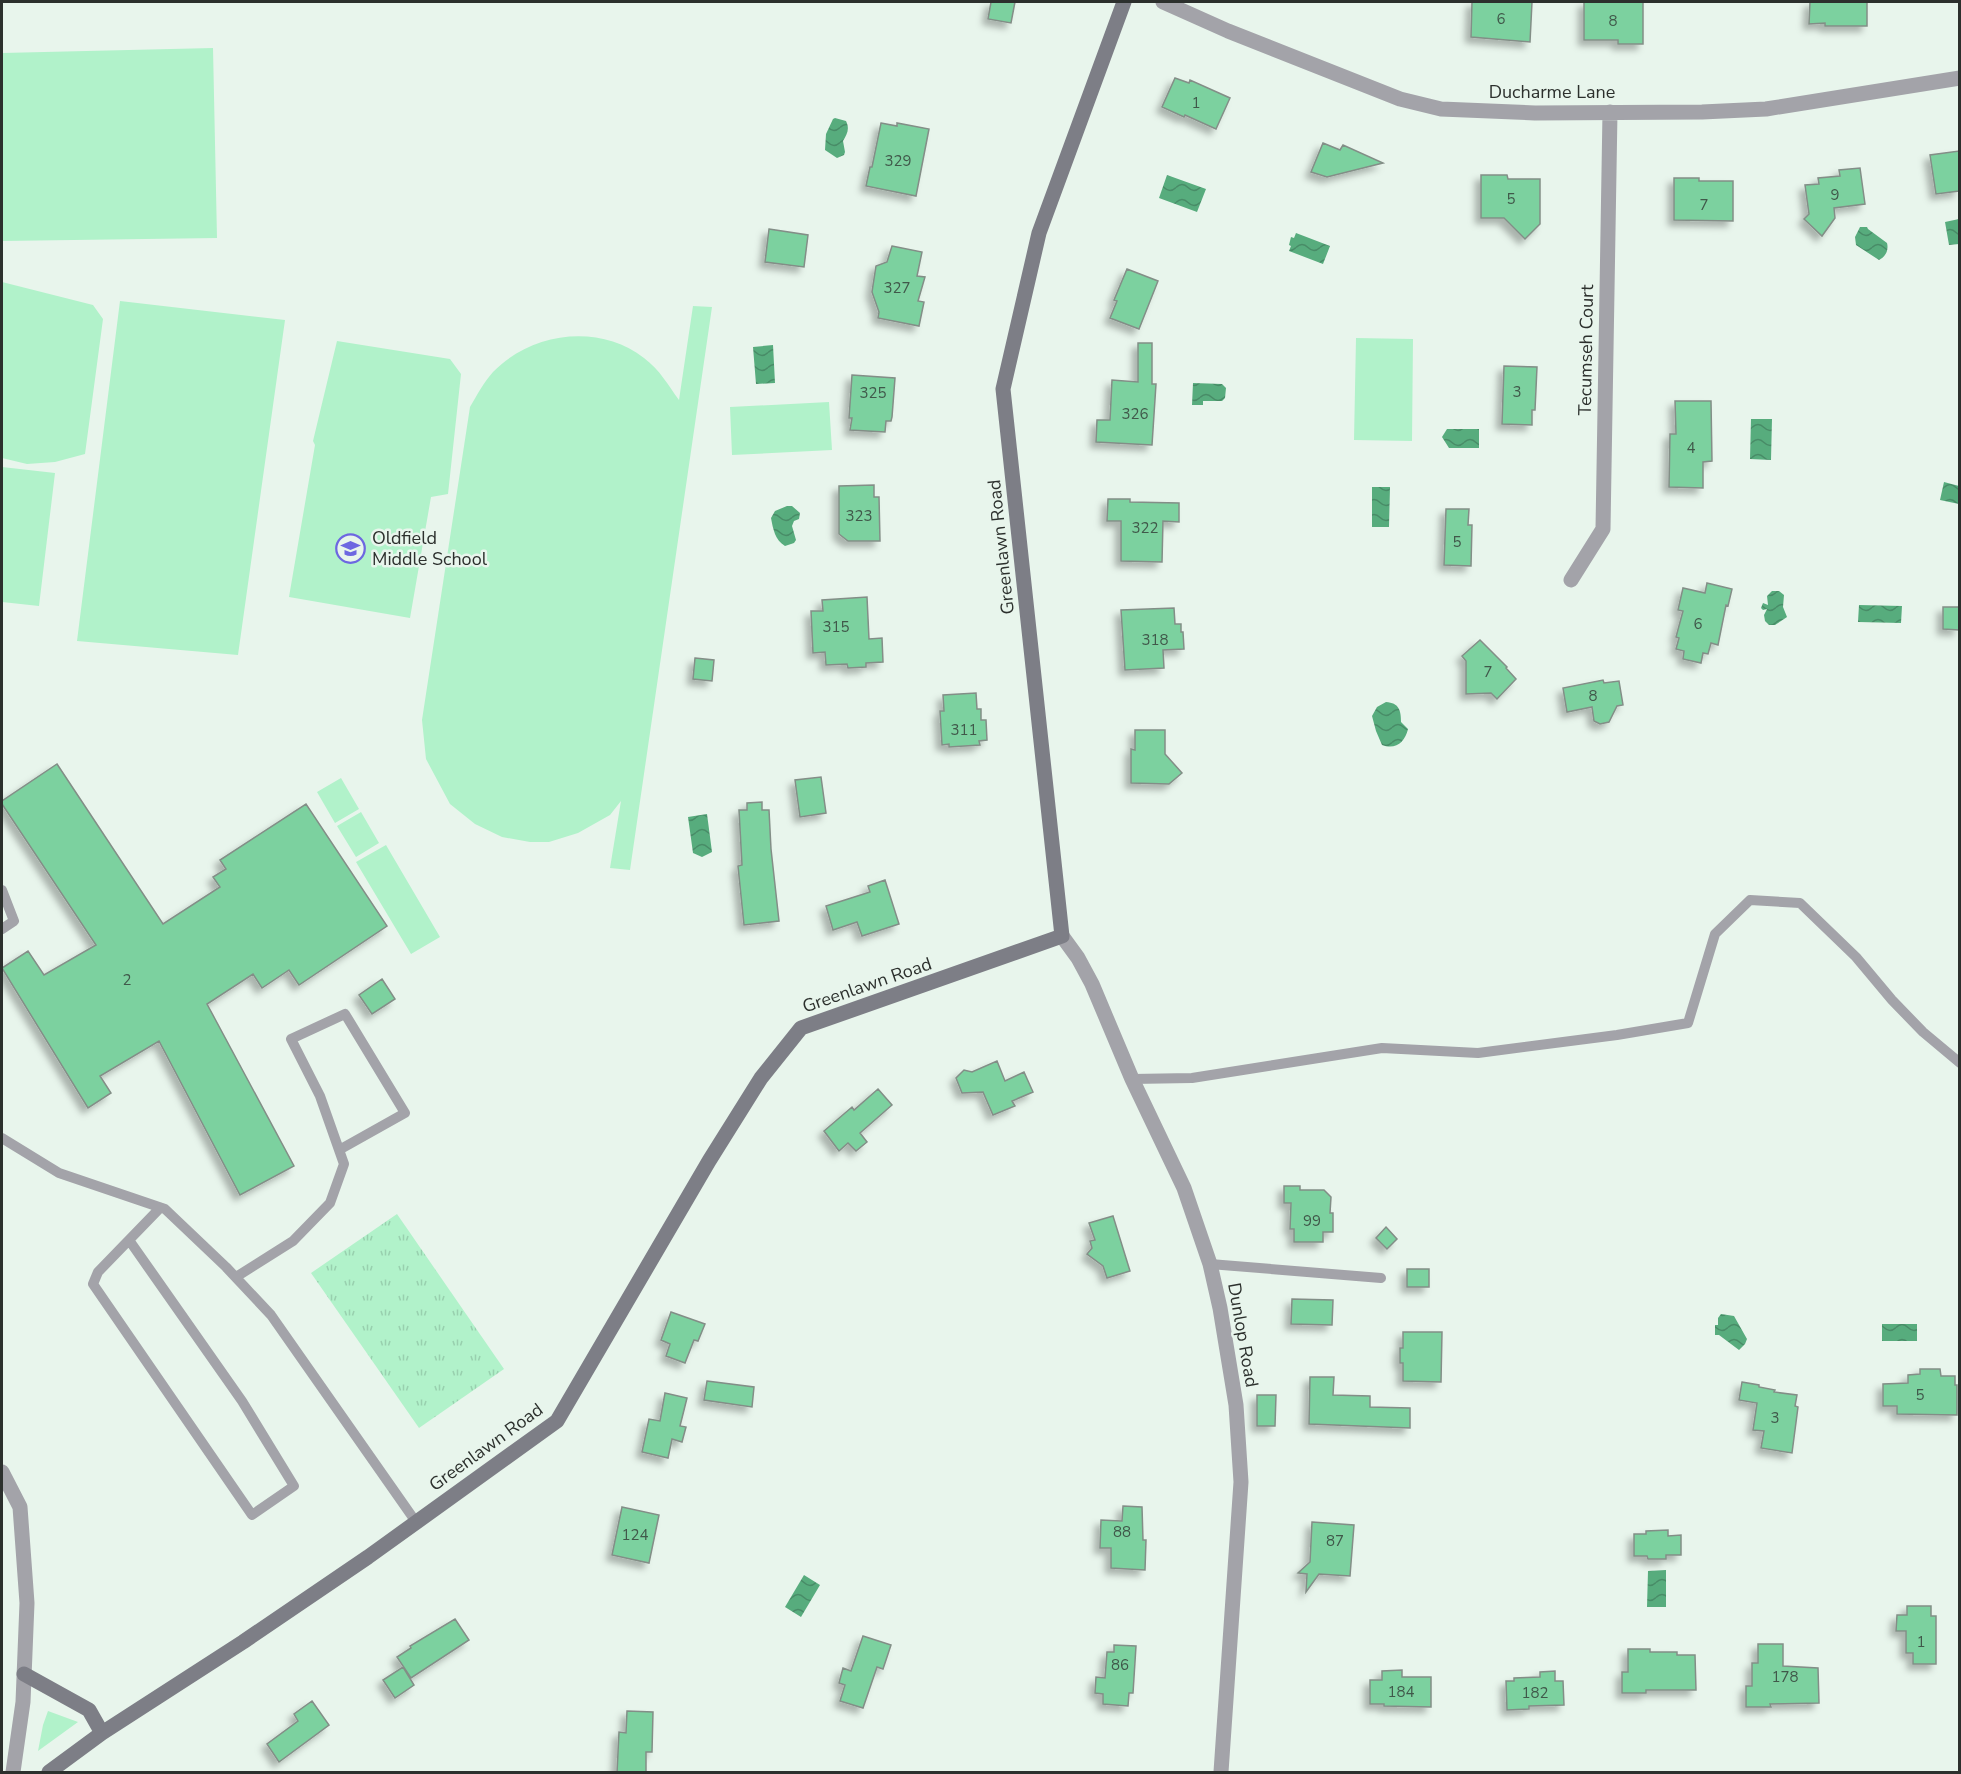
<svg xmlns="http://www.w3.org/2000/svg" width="1961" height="1774" viewBox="0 0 1961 1774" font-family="'Nunito Sans',sans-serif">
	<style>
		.grass { fill: #b1f2ca }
		.park { fill: url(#park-tufts) }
		.water { fill: url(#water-waves) }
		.building { fill: #7bd19f; stroke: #838e87; stroke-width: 1.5; filter: url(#shadow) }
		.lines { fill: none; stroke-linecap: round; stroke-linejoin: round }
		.lane { stroke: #a3a3a9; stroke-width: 10 }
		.street { stroke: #a3a3a9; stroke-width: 15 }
		.secondary { stroke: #7d7e86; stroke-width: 15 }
		.labels { text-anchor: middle; stroke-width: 5; stroke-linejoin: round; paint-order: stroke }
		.number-label { font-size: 15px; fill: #40584a }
		.street-label { font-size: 18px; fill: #2c302d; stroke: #e8f5ec }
		.poi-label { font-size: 18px; fill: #2c302d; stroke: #e8f5ec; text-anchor: start }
	</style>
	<defs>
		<pattern id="park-tufts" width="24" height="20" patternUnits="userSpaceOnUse" patternTransform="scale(1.5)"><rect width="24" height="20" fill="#b1f2ca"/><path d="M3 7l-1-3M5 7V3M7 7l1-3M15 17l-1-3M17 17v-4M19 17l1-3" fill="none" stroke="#98d0ae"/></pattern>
		<pattern id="water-waves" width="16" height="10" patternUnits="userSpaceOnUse" patternTransform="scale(1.5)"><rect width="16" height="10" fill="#57ac7d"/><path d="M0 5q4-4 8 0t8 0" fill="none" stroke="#488c67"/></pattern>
		<filter id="shadow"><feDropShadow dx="-5.5" dy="5.5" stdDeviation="3" flood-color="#0004"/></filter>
	</defs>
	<rect width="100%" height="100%" fill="#e8f5ec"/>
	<path class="grass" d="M 213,48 L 217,238 L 2,241 L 2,53 Z
		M 2,282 L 93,305 L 103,319 L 85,454 L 55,462 L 27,464 L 2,458 Z
		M 120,301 L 285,320 L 238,655 L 77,641 Z
		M 693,306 L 712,307 L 630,870 L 610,868 L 621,801 L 610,815 L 578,833 L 549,842 L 530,842 L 502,837 L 475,824 L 450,804 L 426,759 L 422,720 L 470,407 C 477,395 484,382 493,372 C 532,332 599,323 644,358 C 660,370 668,385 679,400 Z
		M 1356,338 L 1413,339 L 1412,441 L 1354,440 Z
		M 337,341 L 450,359 L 461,374 L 448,494 L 431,497 L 410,618 L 289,597 L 315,445 L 313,441 Z
		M 829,402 L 832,450 L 732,455 L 730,407 Z
		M 2,467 L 55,473 L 39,606 L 2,602 Z
		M 341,778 L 359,809 L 335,823 L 317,792 Z
		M 361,812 L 379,843 L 356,857 L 337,826 Z
		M 386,845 L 440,937 L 411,954 L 356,862 Z
		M 48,1711 L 78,1722 L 38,1751 L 43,1725 Z"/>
	<path class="park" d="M 397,1214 L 504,1369 L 419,1428 L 311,1273 Z"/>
	<path class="water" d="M 835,118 L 846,121 C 850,129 847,134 843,141 L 845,152 L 844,155 L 837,158 L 825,150 L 826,134 L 833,119 Z
		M 1167,175 L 1206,189 L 1197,212 L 1159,198 Z
		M 1959,219 L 1959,244 L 1949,245 L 1945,222 Z
		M 1860,227 L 1867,227 L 1868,229 L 1887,243 C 1889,251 1885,257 1879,260 L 1856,245 L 1855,237 Z
		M 1296,233 L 1330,246 L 1323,264 L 1289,251 L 1291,246 L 1289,245 L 1291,237 L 1294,238 Z
		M 773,345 L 775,383 L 756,384 L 753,347 Z
		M 1193,383 L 1222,384 L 1226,388 L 1225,398 L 1222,401 L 1203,401 L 1203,405 L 1192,405 Z
		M 1751,419 L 1772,419 L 1771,460 L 1750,459 Z
		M 1447,429 L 1479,429 L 1479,448 L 1449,448 L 1442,437 Z
		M 1944,482 L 1959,486 L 1959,504 L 1940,500 Z
		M 1372,487 L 1390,487 L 1389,527 L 1372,527 Z
		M 787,506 L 792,506 L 800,513 L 799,519 L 794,521 L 792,526 L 796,540 L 794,543 L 785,546 C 775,540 773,529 771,518 L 775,511 Z
		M 1772,591 L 1779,591 L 1784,595 L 1783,607 L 1787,617 L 1775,625 L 1769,625 L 1765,621 L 1764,615 L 1767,609 L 1763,610 L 1761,608 L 1763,603 L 1768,605 L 1767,596 Z
		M 1859,605 L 1902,606 L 1901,623 L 1858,622 Z
		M 1386,702 C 1399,703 1401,710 1401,722 L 1408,729 C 1405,742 1396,750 1382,745 L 1376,731 L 1372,716 L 1377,707 Z
		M 707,814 L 712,852 L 702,857 L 693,853 L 688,817 Z
		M 1721,1314 L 1734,1316 L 1747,1339 L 1745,1344 L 1739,1350 L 1719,1335 L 1715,1335 L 1715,1325 L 1718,1325 L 1718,1318 Z
		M 1882,1324 L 1917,1324 L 1917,1341 L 1882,1341 Z
		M 1666,1570 L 1666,1607 L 1647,1607 L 1648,1571 Z
		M 804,1575 L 820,1585 L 801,1617 L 785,1607 Z"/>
	<path class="building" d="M 991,2 L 1015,2 L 1011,23 L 988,19 Z
		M 1472,2 L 1532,2 L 1530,42 L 1471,37 Z
		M 1584,2 L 1643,2 L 1643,44 L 1618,44 L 1618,40 L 1584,40 Z
		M 1810,2 L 1867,2 L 1867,26 L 1825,26 L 1825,23 L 1809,24 Z
		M 1175,78 L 1189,83 L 1190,80 L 1230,98 L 1216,129 L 1185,115 L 1184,117 L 1162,107 Z
		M 881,123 L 897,126 L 897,123 L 929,129 L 916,196 L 866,186 L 870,167 L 872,167 Z
		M 1323,143 L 1340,150 L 1343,145 L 1383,163 L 1327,177 L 1311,172 Z
		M 1959,151 L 1959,191 L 1936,194 L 1930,155 Z
		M 1860,168 L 1865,204 L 1834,208 L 1835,218 L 1822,236 L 1804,219 L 1809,214 L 1805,185 L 1819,184 L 1818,178 L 1840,176 L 1839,170 Z
		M 1481,175 L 1507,175 L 1508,179 L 1540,179 L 1540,224 L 1525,239 L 1504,218 L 1481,218 Z
		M 1674,178 L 1699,178 L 1699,181 L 1733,181 L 1733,221 L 1674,220 Z
		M 769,229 L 808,235 L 804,267 L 765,262 Z
		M 892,246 L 922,252 L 917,276 L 925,277 L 918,301 L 924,302 L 919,326 L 878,318 L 879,312 L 872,292 L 876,266 L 887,262 Z
		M 1127,269 L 1158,281 L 1139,329 L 1110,318 L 1117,301 L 1114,300 Z
		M 1138,343 L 1152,343 L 1152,384 L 1156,384 L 1152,445 L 1096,442 L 1097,420 L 1110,420 L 1112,380 L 1138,382 Z
		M 1504,366 L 1537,367 L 1535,410 L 1532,410 L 1532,425 L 1502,424 Z
		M 852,375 L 895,378 L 892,417 L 891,421 L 886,421 L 885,432 L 850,430 L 852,418 L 849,418 Z
		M 1675,401 L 1711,401 L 1712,461 L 1703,462 L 1703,488 L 1669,487 L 1670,434 L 1676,434 Z
		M 874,485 L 874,497 L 879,497 L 880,541 L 848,541 L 839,534 L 839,486 Z
		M 1108,499 L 1130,499 L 1130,502 L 1179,503 L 1179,522 L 1163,521 L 1162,562 L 1121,561 L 1121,521 L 1107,521 Z
		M 1446,509 L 1469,509 L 1468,525 L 1472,525 L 1471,566 L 1444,565 Z
		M 1707,583 L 1732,589 L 1728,606 L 1726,605 L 1718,645 L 1711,643 L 1708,654 L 1703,653 L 1701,663 L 1683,659 L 1684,651 L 1676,649 L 1679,638 L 1676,637 L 1683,611 L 1678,610 L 1683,588 L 1705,593 Z
		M 867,597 L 869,639 L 882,638 L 883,662 L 866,663 L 866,667 L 848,668 L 847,664 L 826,665 L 825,652 L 813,653 L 811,611 L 823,611 L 822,600 Z
		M 1943,607 L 1959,607 L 1959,630 L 1943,629 Z
		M 1174,608 L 1175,624 L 1181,624 L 1181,632 L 1183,632 L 1184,649 L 1163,650 L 1164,668 L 1125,670 L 1121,610 Z
		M 1480,640 L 1507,667 L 1506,668 L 1516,679 L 1497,699 L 1491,693 L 1466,694 L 1466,661 L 1462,656 Z
		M 695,658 L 714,660 L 712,681 L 693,679 Z
		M 1603,680 L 1604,683 L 1619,681 L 1623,705 L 1617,706 L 1609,722 L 1600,724 L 1594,721 L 1592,707 L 1567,712 L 1563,688 Z
		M 976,693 L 977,709 L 981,709 L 981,720 L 986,720 L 987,740 L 979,741 L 980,745 L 949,747 L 949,744 L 942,745 L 940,711 L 944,711 L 943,695 Z
		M 1135,730 L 1165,730 L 1165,754 L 1182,773 L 1169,784 L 1131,783 L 1131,749 L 1135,750 Z
		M 57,764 L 163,924 L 220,887 L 213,877 L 226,869 L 220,860 L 306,804 L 387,926 L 299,985 L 289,970 L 262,988 L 253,974 L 207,1004 L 294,1166 L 240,1195 L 159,1041 L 100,1076 L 111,1093 L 88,1108 L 2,968 L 28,951 L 44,975 L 96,945 L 2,804 L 2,801 Z
		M 821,777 L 826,813 L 800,817 L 795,780 Z
		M 762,802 L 762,810 L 769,810 L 771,849 L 779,921 L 744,925 L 738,866 L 742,865 L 739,810 L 747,810 L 747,803 Z
		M 885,880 L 899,924 L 862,936 L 857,922 L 833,930 L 826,906 L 870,892 L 868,886 Z
		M 382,979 L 395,999 L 372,1014 L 359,995 Z
		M 997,1061 L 1005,1081 L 1024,1072 L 1033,1092 L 1012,1101 L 1015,1106 L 993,1115 L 983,1092 L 962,1093 L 956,1078 L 964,1070 L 972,1072 Z
		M 878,1089 L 892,1105 L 860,1133 L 867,1142 L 856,1151 L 848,1143 L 839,1151 L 824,1131 L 852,1107 L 854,1110 Z
		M 1284,1186 L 1300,1186 L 1300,1190 L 1324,1190 L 1331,1197 L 1330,1213 L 1333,1213 L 1333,1232 L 1323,1232 L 1323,1242 L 1294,1242 L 1294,1229 L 1290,1229 L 1291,1203 L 1284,1203 Z
		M 1113,1216 L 1130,1271 L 1107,1278 L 1103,1266 L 1087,1254 L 1092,1248 L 1090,1241 L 1095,1240 L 1089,1223 Z
		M 1386,1227 L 1397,1239 L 1387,1249 L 1376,1238 Z
		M 1407,1269 L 1429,1269 L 1429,1287 L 1407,1287 Z
		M 1292,1299 L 1333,1300 L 1332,1325 L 1291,1324 Z
		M 671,1312 L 705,1324 L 698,1341 L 694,1340 L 685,1363 L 666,1356 L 670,1344 L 661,1340 Z
		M 1403,1332 L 1442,1332 L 1441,1382 L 1403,1381 L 1403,1363 L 1400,1363 L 1400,1348 L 1403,1348 Z
		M 1920,1369 L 1940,1369 L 1941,1376 L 1955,1376 L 1955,1385 L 1957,1385 L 1957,1415 L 1897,1414 L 1897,1406 L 1883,1406 L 1883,1384 L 1908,1383 L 1908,1375 L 1920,1374 Z
		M 1310,1377 L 1334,1377 L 1333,1395 L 1370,1396 L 1370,1407 L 1410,1408 L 1410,1428 L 1309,1424 Z
		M 707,1381 L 754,1387 L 752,1407 L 704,1400 Z
		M 1742,1382 L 1759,1385 L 1759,1387 L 1775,1390 L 1774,1392 L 1797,1395 L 1795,1406 L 1798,1407 L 1792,1453 L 1761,1448 L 1764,1431 L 1753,1430 L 1757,1403 L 1739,1400 Z
		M 665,1393 L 687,1398 L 680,1426 L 686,1427 L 682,1442 L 672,1439 L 668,1458 L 642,1452 L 649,1419 L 660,1421 Z
		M 1257,1395 L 1276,1395 L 1275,1426 L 1257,1426 Z
		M 1123,1506 L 1142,1507 L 1143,1540 L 1146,1540 L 1145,1570 L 1111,1568 L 1111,1548 L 1100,1548 L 1101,1520 L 1122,1521 Z
		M 622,1507 L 659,1515 L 649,1563 L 612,1555 Z
		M 1312,1522 L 1354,1525 L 1350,1576 L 1319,1574 L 1306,1592 L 1307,1574 L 1298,1573 L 1310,1562 Z
		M 1668,1530 L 1668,1536 L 1681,1535 L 1681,1555 L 1666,1555 L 1666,1559 L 1648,1559 L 1647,1556 L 1634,1556 L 1634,1534 L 1646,1534 L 1646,1531 Z
		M 1907,1606 L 1931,1606 L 1931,1616 L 1936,1616 L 1936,1664 L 1913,1664 L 1913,1653 L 1906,1653 L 1906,1631 L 1896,1631 L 1897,1615 L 1907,1615 Z
		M 455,1619 L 469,1640 L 411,1678 L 397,1657 L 411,1648 L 410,1646 Z
		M 863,1636 L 891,1645 L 883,1669 L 877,1667 L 863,1708 L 840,1701 L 845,1685 L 839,1683 L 843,1668 L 851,1671 Z
		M 1758,1644 L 1783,1644 L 1783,1666 L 1818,1668 L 1819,1703 L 1770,1704 L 1771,1707 L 1746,1707 L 1746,1686 L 1752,1686 L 1752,1663 L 1758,1663 Z
		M 1114,1645 L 1136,1646 L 1133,1693 L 1129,1693 L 1128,1706 L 1103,1704 L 1103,1694 L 1095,1693 L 1096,1677 L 1105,1678 L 1107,1652 L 1114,1652 Z
		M 1628,1649 L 1650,1649 L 1650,1652 L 1677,1652 L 1677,1655 L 1695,1655 L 1696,1690 L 1646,1690 L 1646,1693 L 1622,1693 L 1622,1672 L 1628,1672 Z
		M 403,1667 L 414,1685 L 395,1698 L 383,1680 Z
		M 1402,1670 L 1402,1677 L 1431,1677 L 1431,1707 L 1384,1706 L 1384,1704 L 1370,1704 L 1370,1680 L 1382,1680 L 1382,1671 Z
		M 1555,1671 L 1555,1681 L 1563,1681 L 1564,1705 L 1529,1706 L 1529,1709 L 1507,1710 L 1506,1681 L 1514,1681 L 1514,1678 L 1540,1677 L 1540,1672 Z
		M 312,1701 L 329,1725 L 279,1762 L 267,1744 L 298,1721 L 294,1714 Z
		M 627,1711 L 653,1712 L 652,1752 L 646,1752 L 646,1773 L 617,1773 L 619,1732 L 626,1733 Z"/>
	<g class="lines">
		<path class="lane" d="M 2,890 L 14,921 L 2,929
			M 1132,1079 L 1192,1078 L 1382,1048 L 1478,1053 L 1617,1035 L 1688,1023 L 1715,934 L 1750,900 L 1800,903 L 1856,957 L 1892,1000 L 1923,1032 L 1960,1063
			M 2,1138 L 59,1173 L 165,1209 L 226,1267 L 271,1315 L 416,1522
			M 129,1240 L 242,1401 L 294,1486 L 252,1515 L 93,1284 L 98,1272 L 160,1208
			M 1210,1264 L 1381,1278
			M 236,1277 L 293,1241 L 330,1203 L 344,1164 L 320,1096 L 291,1039 L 345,1014 L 405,1113 L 339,1150"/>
		<path class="street" d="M 1163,2 L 1228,31 L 1400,99 L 1441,109 L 1535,113 L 1702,112 L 1766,109 L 1960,78
			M 1571,580 L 1603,529 L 1610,112
			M 1062,936 L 1078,958 L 1092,984 L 1132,1079 L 1184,1188 L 1210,1264 L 1220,1308 L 1236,1405 L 1241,1482 L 1221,1772
			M 2,1472 L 20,1507 L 27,1603 L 23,1702 L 13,1772"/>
		<path class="secondary" d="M 24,1674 L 89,1710 L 102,1733
			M 49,1772 L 102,1733 L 243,1642 L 368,1557 L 557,1421 L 709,1161 L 761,1078 L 801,1028 L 1062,936 L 1003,389 L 1039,233 L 1124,2"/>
	</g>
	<defs>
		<symbol id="school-ring" viewBox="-11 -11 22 22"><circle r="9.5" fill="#e8f5ec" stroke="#6d67e1" stroke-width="1.5"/><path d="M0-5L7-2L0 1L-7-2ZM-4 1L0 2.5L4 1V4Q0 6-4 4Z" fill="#6d67e1"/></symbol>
	</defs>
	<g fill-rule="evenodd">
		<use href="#school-ring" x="334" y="532" width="33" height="33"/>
	</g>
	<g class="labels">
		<g class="number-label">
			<text x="1501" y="24">6</text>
			<text x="1613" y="26">8</text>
			<text x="1196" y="108">1</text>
			<text x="898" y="166">329</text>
			<text x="1835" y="200">9</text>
			<text x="1511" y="204">5</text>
			<text x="1704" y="210">7</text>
			<text x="897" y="293">327</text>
			<text x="1517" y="397">3</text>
			<text x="873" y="398">325</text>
			<text x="1135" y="419">326</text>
			<text x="1691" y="453">4</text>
			<text x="859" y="521">323</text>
			<text x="1145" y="533">322</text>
			<text x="1457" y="547">5</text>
			<text x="1698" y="629">6</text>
			<text x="836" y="632">315</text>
			<text x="1155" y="645">318</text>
			<text x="1488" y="677">7</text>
			<text x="1593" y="701">8</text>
			<text x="964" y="735">311</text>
			<text x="127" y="985">2</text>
			<text x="1312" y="1226">99</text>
			<text x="1920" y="1400">5</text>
			<text x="1775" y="1423">3</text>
			<text x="1122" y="1537">88</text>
			<text x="635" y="1540">124</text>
			<text x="1335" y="1546">87</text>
			<text x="1921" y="1647">1</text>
			<text x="1120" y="1670">86</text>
			<text x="1785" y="1682">178</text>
			<text x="1401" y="1697">184</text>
			<text x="1535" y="1698">182</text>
		</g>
		<g class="street-label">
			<text x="1552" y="98">Ducharme Lane</text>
			<text transform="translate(1586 350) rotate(-89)" y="6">Tecumseh Court</text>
			<text transform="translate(1001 547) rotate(-96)" y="6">Greenlawn Road</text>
			<text transform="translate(867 985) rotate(-19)" y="6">Greenlawn Road</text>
			<text transform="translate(1243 1335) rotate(80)" y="6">Dunlop Road</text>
			<text transform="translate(486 1447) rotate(-36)" y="6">Greenlawn Road</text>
		</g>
		<g class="poi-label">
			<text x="372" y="544">Oldfield<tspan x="372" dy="21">Middle School</tspan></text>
		</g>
	</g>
	<rect width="1961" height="1774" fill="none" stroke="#2c302d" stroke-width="6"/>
</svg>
